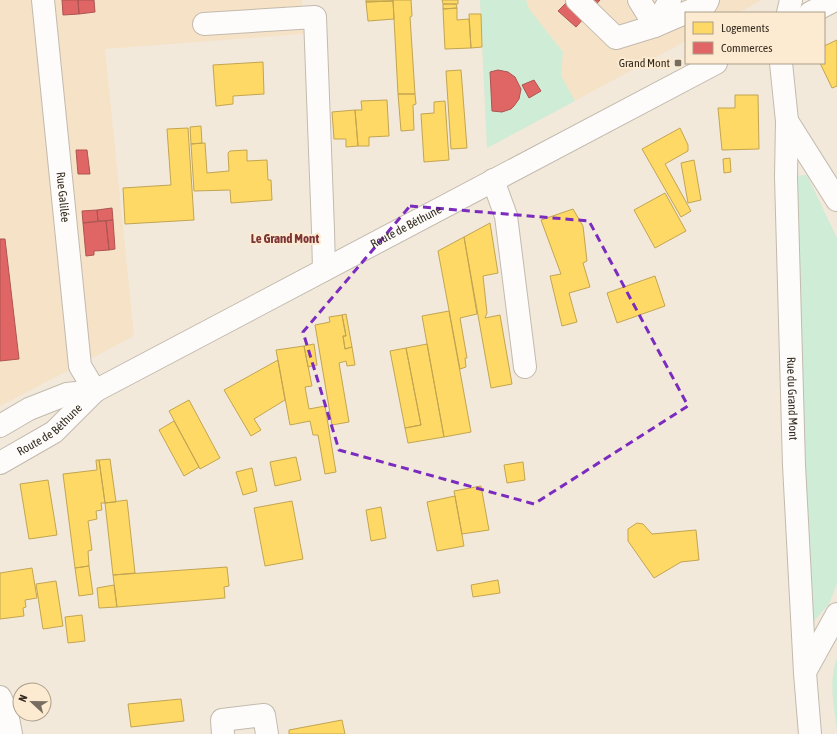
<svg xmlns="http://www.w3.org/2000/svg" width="837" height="734" viewBox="0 0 837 734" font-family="'Asap Condensed',sans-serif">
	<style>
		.built { fill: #f5e2c7 }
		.green { fill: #cfecd7 }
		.homes { fill: #ffd966; stroke: #c2a551 }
		.shops { fill: #e06666; stroke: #ad5551 }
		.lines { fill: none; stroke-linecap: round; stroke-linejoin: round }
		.minor-casing { stroke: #c3baae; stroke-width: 24 }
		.major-casing { stroke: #c3baae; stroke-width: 24 }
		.minor { stroke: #fdfcfa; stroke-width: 22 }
		.major { stroke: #fdfcfa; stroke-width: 22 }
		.marked { fill: none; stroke: #7b2cbf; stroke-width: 3; stroke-dasharray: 8 5; stroke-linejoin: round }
		.poi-dot { fill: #776e61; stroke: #fcead1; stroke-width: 1.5 }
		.labels { text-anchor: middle; stroke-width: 4; stroke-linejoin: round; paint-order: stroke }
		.poi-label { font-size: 12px; fill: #352c20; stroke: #fcead1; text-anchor: end }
		.street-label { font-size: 12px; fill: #352c20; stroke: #fcead1 }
		.neighbourhood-label { font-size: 13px; font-weight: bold; fill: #7c3436; stroke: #fcead1 }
	</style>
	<rect width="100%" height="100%" fill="#f2e9db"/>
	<path class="built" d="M 0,0 L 302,0 L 303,34 L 105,49 L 134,336 L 0,406 Z
		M 480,0 L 762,0 L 738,13 L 686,13 L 686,41 L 487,148 Z"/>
	<path class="green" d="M 480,0 L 526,0 L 529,9 L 563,52 L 561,76 L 575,101 L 487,148 Z
		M 807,175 L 837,238 L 837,584 L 829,604 L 813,622 L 808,618 L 791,176 Z
		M 837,658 L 837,731 C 834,706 828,681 837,658 Z"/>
	<path class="homes" d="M 366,0 L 393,0 L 393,1 L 366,2 Z
		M 393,0 L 411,0 L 412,16 L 410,17 L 415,94 L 398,94 Z
		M 442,0 L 458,0 L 458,4 L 443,4 Z
		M 393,1 L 394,19 L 368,21 L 366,2 Z
		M 443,4 L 456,4 L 457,8 L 443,9 Z
		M 457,8 L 457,20 L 469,19 L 471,48 L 445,49 L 443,9 Z
		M 469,14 L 481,14 L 482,47 L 471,48 Z
		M 837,40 L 837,86 L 832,88 L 820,63 L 824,63 L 824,46 Z
		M 263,62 L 264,94 L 233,96 L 233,104 L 216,106 L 213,65 Z
		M 461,70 L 467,148 L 451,149 L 446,71 Z
		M 398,94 L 415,94 L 416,104 L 413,105 L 414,130 L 401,131 Z
		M 735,95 L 758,95 L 759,149 L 722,150 L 718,108 L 735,108 Z
		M 387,100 L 389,136 L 369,137 L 369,146 L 358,146 L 355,110 L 362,110 L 361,101 Z
		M 445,101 L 449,160 L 424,162 L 421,114 L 434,113 L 434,102 Z
		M 355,110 L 358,146 L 346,147 L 346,139 L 334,139 L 332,112 Z
		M 201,126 L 202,143 L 191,144 L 190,127 Z
		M 188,128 L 194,220 L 125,224 L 123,188 L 171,185 L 167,129 Z
		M 680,128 L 688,145 L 688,151 L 665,164 L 691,211 L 681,217 L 642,149 Z
		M 205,143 L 207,173 L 229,171 L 228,153 L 230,151 L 247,150 L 247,161 L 267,160 L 268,180 L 271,180 L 272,200 L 231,203 L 230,190 L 194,191 L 191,144 Z
		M 730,158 L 731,172 L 724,173 L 723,159 Z
		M 694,160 L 701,200 L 688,203 L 681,163 Z
		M 665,193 L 686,231 L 655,248 L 634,210 Z
		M 573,209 L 583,226 L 587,261 L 583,263 L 590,287 L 569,293 L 577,322 L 562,326 L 550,276 L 561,274 L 541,220 Z
		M 490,223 L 498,273 L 483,276 L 487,313 L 485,318 L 500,315 L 512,384 L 491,388 L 464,237 Z
		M 464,237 L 477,314 L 460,318 L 467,358 L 465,358 L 466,367 L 460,369 L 438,251 Z
		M 655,276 L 665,306 L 617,323 L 607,293 Z
		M 449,311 L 471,432 L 444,437 L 422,316 Z
		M 346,314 L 352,347 L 345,349 L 343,336 L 346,336 L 342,315 Z
		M 342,315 L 346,336 L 343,336 L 345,349 L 352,347 L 355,365 L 347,366 L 346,361 L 339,363 L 349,422 L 332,425 L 315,325 L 330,322 L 329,317 Z
		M 314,344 L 317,365 L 308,367 L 304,346 Z
		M 427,344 L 444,437 L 408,443 L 405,428 L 421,425 L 406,348 Z
		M 304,346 L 312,386 L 305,387 L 309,409 L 325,406 L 336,472 L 325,474 L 318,435 L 313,435 L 310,421 L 290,425 L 276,350 Z
		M 406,348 L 421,425 L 405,428 L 390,351 Z
		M 278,360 L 285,400 L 254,419 L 261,430 L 251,436 L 224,390 Z
		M 189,400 L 220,458 L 200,469 L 169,411 Z
		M 174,421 L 199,467 L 184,476 L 159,430 Z
		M 296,457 L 301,480 L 275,486 L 270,462 Z
		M 110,459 L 116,502 L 105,503 L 99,460 Z
		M 96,460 L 99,460 L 105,503 L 101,503 L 102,510 L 96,511 L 97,519 L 88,521 L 92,550 L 88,551 L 89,566 L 75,568 L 63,474 L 97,470 Z
		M 523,462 L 525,480 L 507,483 L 504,465 Z
		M 252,468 L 257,491 L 243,495 L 236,472 Z
		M 48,480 L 57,535 L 29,539 L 20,484 Z
		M 481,486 L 489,530 L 462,534 L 454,491 Z
		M 455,496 L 464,546 L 437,551 L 427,502 Z
		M 127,500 L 135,573 L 113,575 L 105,503 Z
		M 292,501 L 303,559 L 265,566 L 254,508 Z
		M 381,507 L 386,538 L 371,541 L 366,510 Z
		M 637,523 L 643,524 L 652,534 L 696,530 L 699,560 L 681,562 L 654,578 L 628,541 L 628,529 Z
		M 89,566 L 93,594 L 79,596 L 75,568 Z
		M 227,567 L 229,586 L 224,587 L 225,598 L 117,607 L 113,575 Z
		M 32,568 L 37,598 L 25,600 L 26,607 L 23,608 L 24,616 L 0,619 L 0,573 Z
		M 498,580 L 500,593 L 473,597 L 471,585 Z
		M 56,581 L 63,626 L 43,629 L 36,584 Z
		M 114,585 L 117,607 L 99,608 L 97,588 Z
		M 82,615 L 85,641 L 68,643 L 65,617 Z
		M 181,699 L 184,721 L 131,727 L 128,704 Z
		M 342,720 L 345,734 L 289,734 L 289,730 Z"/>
	<path class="shops" d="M 62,0 L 78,0 L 79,14 L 63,15 Z
		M 78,0 L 94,0 L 95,12 L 79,14 Z
		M 569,0 L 600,0 L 576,27 L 558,11 Z
		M 498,70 L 508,72 L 515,77 L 521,89 L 519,99 L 514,106 L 511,109 L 502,112 L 492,111 L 490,72 Z
		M 534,80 L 541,91 L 529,98 L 522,85 Z
		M 76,150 L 87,150 L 90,174 L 78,174 Z
		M 112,208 L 113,220 L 98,221 L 97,210 Z
		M 97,210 L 98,221 L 83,223 L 82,211 Z
		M 113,220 L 115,249 L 109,250 L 106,221 Z
		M 106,221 L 109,250 L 94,251 L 94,255 L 86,256 L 83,223 Z
		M 0,239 L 5,239 L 19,359 L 0,361 Z"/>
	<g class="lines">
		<defs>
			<g id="minor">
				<path id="s1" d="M 43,0 L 80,366 L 95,391"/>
				<path d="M 577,0 L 616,38 L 655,26 L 670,0"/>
				<path d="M 639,0 L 655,26 L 706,4 L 708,0"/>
				<path d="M 788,13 L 791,0"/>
				<path d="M 204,24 L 315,17 L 323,230 L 324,270"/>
				<path id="s2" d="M 781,63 L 787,121 L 786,177 L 794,465 L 805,673 L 810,734"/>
				<path d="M 787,121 L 837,200"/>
				<path d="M 493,180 L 506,216 L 525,367"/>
				<path d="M 805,672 L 837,614"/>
				<path d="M 0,697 L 7,713 L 11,734"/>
				<path d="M 223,734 L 222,720 L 264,715 L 267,734"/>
			</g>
			<g id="major">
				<path d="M 810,13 L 835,0"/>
				<path d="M 0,426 L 29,409 L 67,394 L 95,391"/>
				<path id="s3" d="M 0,463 L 54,432 L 95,391 L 716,63"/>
			</g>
		</defs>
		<use href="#minor" class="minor-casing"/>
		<use href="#major" class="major-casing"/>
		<use href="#minor" class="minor"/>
		<use href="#major" class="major"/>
	</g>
	<path class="marked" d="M 410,206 L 589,221 L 688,406 L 534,504 L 339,450 L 303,332 Z"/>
	<rect class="poi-dot" x="674" y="59" width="8" height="8" rx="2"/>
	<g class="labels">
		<g class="poi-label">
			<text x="670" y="67">Grand Mont</text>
		</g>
		<g class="street-label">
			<text dy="4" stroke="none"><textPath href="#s1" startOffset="198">Rue Galilée</textPath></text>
			<text dy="4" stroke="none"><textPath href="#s3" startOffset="472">Route de Béthune</textPath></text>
			<text dy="4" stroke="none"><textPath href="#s2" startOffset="336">Rue du Grand Mont</textPath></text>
			<text dy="4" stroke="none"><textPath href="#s3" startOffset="60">Route de Béthune</textPath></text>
		</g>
		<g class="neighbourhood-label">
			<text x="285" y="243">Le Grand Mont</text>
		</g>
	</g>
	<rect x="685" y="12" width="140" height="52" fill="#fcead1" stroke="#ac9e8a"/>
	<rect x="693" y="22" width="20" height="12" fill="#ffd966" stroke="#ac9e8a"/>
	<text x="721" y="32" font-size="12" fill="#352c20">Logements</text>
	<rect x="693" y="42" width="20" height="12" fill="#e06666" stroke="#ac9e8a"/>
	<text x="721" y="52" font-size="12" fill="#352c20">Commerces</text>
	<g transform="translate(32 702) rotate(292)"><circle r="19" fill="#fcead1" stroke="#ac9e8a"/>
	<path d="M0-3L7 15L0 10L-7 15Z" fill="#776e61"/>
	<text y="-6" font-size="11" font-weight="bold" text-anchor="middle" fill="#352c20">N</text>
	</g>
</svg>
